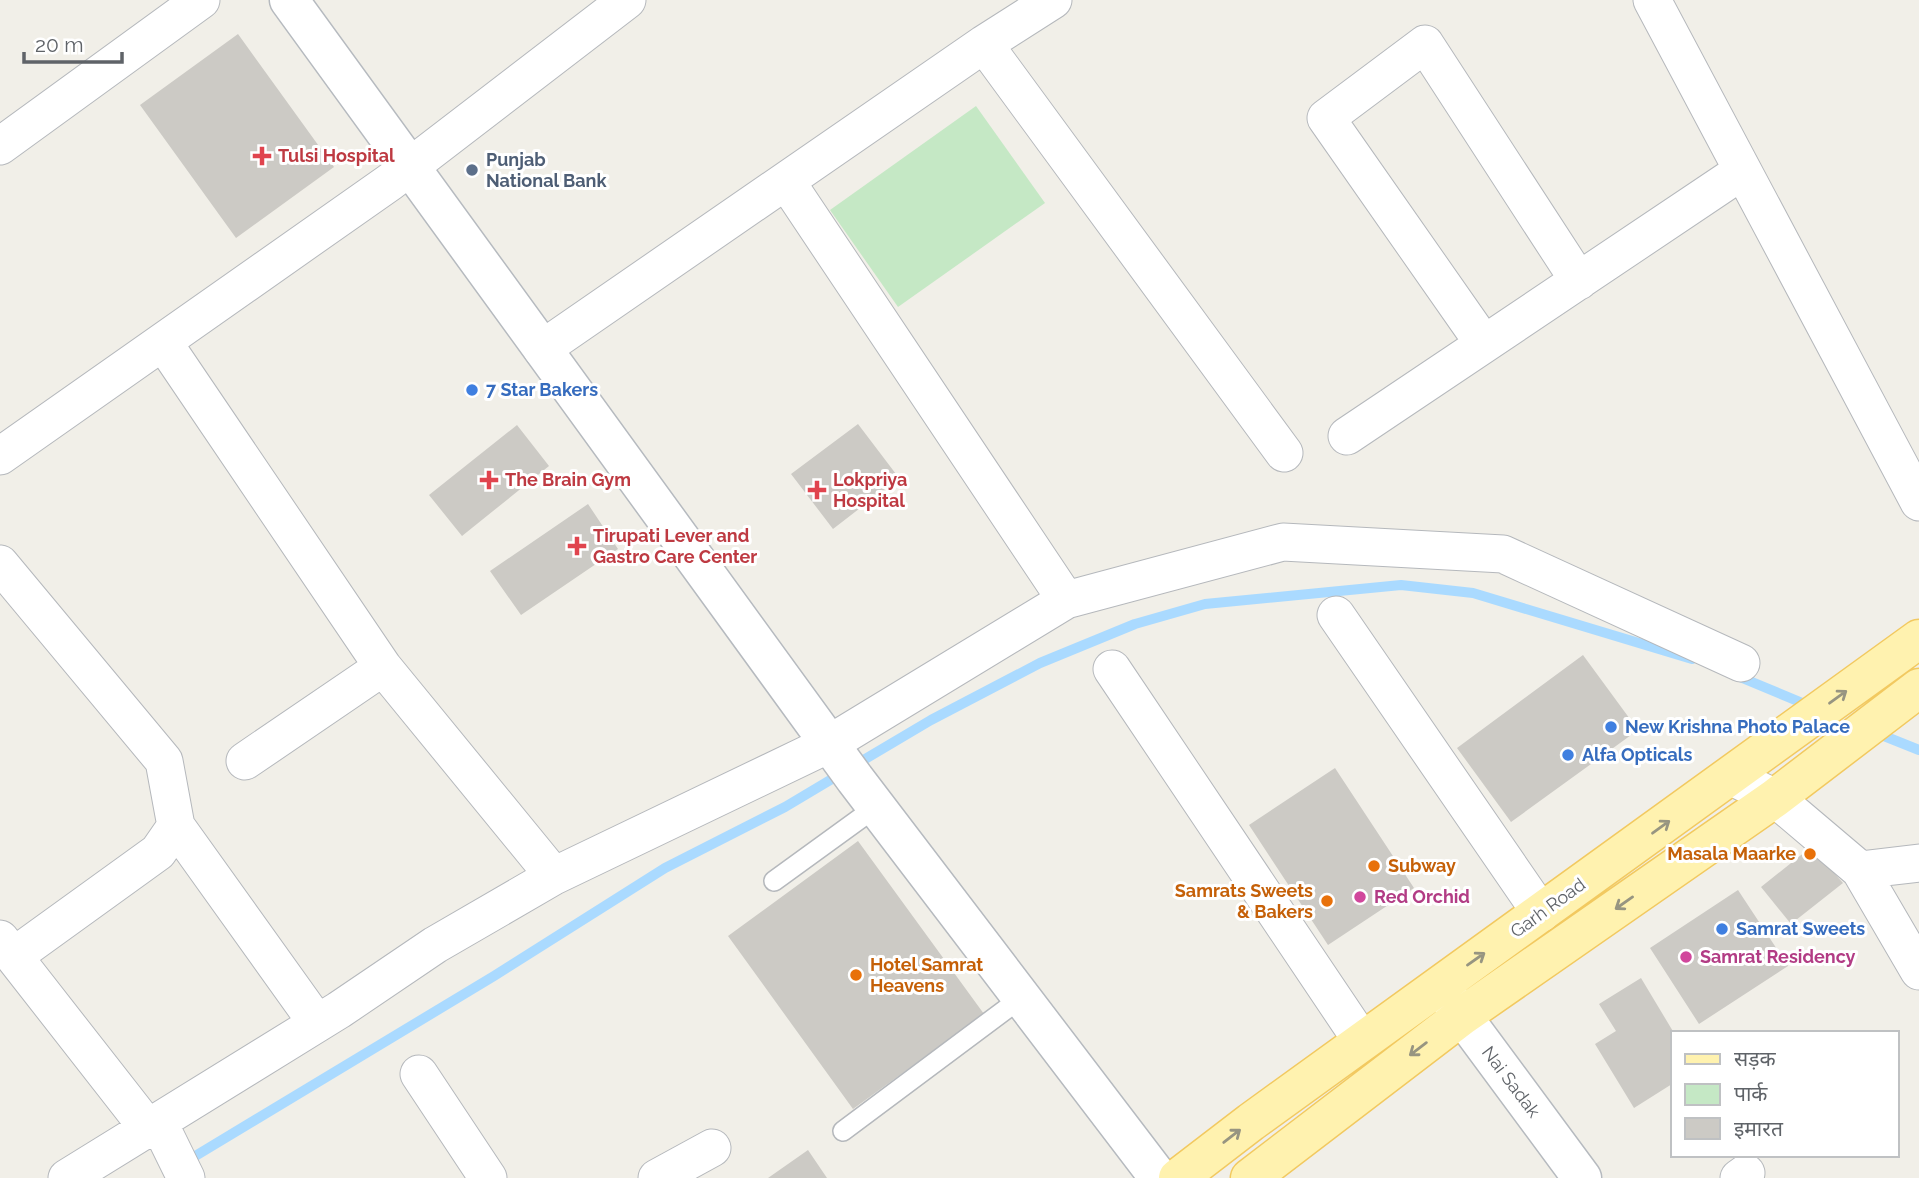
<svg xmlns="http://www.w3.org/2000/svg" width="1919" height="1178" viewBox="0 0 1919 1178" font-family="Raleway,'Noto Sans Devanagari',sans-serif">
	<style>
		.green { fill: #c5e8c5 }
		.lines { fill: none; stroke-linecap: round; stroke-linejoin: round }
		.stream { stroke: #aadaff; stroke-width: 10 }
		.building { fill: #cccac5 }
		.lane-casing { stroke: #b5b8bc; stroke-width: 22 }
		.street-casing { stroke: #b5b8bc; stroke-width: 39 }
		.secondary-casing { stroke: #b6babf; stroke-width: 41 }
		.primary-casing { stroke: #f2c960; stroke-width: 41 }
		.lane { stroke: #fff; stroke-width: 19 }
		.street { stroke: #fff; stroke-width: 37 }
		.secondary { stroke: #fff; stroke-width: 38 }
		.primary { stroke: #fff2af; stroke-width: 38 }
		.oneway { stroke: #979581 }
		.health-dot { fill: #e0444e; stroke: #fff; stroke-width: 2.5 }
		.service-dot { fill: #5c6f8a; stroke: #fff; stroke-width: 2.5 }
		.shop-dot { fill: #3f7fe0; stroke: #fff; stroke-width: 2.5 }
		.food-dot { fill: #e8710a; stroke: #fff; stroke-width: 2.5 }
		.hotel-dot { fill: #d1479c; stroke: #fff; stroke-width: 2.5 }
		.labels { text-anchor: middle; stroke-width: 6; stroke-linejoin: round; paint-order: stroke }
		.health-label { font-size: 18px; font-weight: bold; fill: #be3a42; stroke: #fff; text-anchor: start }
		.service-label { font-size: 18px; font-weight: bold; fill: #4e5e75; stroke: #fff; text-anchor: start }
		.shop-label { font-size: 18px; font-weight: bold; fill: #366cbe; stroke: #fff; text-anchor: start }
		.food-label { font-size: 18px; font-weight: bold; fill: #c56008; stroke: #fff; text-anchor: end }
		.hotel-label { font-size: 18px; font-weight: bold; fill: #b23c85; stroke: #fff; text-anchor: start }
		.street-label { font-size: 18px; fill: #5f6368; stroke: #fff }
	</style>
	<rect width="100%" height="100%" fill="#f1efe8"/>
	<path class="green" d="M 976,106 L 1045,203 L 898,307 L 830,210 Z"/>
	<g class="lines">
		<path class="stream" d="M 1735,675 L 1812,707
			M 1874,732 L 1919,750
			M 855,765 L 931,720 L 1040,663 L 1135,624 L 1205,604 L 1401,585 L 1473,593 L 1692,659
			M 187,1161 L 494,976 L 665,868 L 785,807 L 842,773"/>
	</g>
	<path class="building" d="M 238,34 L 334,167 L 236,238 L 140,105 Z
		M 858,424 L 899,478 L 833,529 L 791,474 Z
		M 517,425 L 549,466 L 462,536 L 429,495 Z
		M 588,504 L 618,549 L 521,615 L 490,571 Z
		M 1583,655 L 1638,730 L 1511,822 L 1457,748 Z
		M 1335,768 L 1414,888 L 1328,945 L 1249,825 Z
		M 858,841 L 984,1014 L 853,1109 L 728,936 Z
		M 1811,847 L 1843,883 L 1791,924 L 1761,887 Z
		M 1738,890 L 1788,966 L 1699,1024 L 1650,948 Z
		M 1641,978 L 1674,1033 L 1672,1084 L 1634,1108 L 1595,1044 L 1616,1031 L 1599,1004 Z
		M 808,1150 L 827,1178 L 768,1178 Z"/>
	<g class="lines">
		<defs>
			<path id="lane" d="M 774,881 L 876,807
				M 843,1131 L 1021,998"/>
			<path id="street" d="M 1652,0 L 1919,502
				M 984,44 L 1284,453
				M 0,146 L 201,0
				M 786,181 L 1066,600
				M 163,342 L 383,667
				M 1484,344 L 1326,118 L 1425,44 L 1579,281
				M 542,349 L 984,44 L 1053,0
				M 1347,436 L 1742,171
				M 0,456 L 390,182 L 627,0
				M 0,564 L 164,761 L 176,826 L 158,852 L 14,956
				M 1336,615 L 1541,913
				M 1112,669 L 1362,1041
				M 245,761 L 383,667 L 554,876
				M 1730,776 L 1775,798 L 1860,870 L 1919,863
				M 176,826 L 317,1023
				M 1860,870 L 1919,971
				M 0,939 L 147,1127
				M 419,1074 L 488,1178
				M 158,1121 L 186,1178
				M 67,1178 L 339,1010 L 435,945 L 554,876 L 829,744 L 1066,600 L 1283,542 L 1503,554 L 1741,663
				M 657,1178 L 712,1148
				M 1739,1178 L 1746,1173"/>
			<path id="secondary" d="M 289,0 L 855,779 L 1159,1178
				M 1443,990 L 1582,1178"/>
			<path id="primary" d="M 1178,1178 L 1251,1122 L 1919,639
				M 1250,1178 L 1462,1016 L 1775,798 L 1919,688"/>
		</defs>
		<use href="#lane" class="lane-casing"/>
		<use href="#street" class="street-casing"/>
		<use href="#secondary" class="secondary-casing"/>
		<use href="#primary" class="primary-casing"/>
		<use href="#lane" class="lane"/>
		<use href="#street" class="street"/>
		<use href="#secondary" class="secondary"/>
		<use href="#primary" class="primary"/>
	</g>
	<defs><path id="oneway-shaft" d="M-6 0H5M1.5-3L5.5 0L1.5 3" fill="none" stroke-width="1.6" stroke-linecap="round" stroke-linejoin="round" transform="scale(1.75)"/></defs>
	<g class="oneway">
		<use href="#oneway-shaft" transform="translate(1838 697) rotate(-36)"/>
		<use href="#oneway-shaft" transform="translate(1661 827) rotate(-36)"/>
		<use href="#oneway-shaft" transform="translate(1624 903) rotate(145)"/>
		<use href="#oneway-shaft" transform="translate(1476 959) rotate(-35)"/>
		<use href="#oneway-shaft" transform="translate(1418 1049) rotate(143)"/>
		<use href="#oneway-shaft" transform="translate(1232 1136) rotate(-38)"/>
	</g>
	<g class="health-dot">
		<path d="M258.5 145.5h7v7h7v7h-7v7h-7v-7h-7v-7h7z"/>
		<path d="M485.5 469.5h7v7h7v7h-7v7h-7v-7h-7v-7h7z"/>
		<path d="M813.5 479.5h7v7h7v7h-7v7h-7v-7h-7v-7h7z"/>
		<path d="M573.5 535.5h7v7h7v7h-7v7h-7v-7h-7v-7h7z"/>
	</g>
	<circle class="service-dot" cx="472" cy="170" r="7"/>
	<g class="shop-dot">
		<circle cx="472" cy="390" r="7"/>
		<circle cx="1611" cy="727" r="7"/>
		<circle cx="1568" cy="755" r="7"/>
		<circle cx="1722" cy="929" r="7"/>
	</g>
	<g class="food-dot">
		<circle cx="1810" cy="854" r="7"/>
		<circle cx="1374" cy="866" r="7"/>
		<circle cx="1327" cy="901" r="7"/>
		<circle cx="856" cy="975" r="7"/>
	</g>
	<g class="hotel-dot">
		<circle cx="1360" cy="897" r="7"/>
		<circle cx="1686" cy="957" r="7"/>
	</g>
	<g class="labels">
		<g class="health-label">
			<text x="278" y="162">Tulsi Hospital</text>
			<text x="505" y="486">The Brain Gym</text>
			<text x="833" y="486">Lokpriya<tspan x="833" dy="21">Hospital</tspan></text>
			<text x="593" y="542">Tirupati Lever and<tspan x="593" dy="21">Gastro Care Center</tspan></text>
		</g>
		<g class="service-label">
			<text x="486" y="166">Punjab<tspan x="486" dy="21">National Bank</tspan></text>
		</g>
		<g class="shop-label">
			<text x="486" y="396">7 Star Bakers</text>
			<text x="1625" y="733">New Krishna Photo Palace</text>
			<text x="1582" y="761">Alfa Opticals</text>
			<text x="1736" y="935">Samrat Sweets</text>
		</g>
		<g class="food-label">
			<text x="1796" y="860">Masala Maarke</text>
			<text x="1388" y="872" text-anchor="start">Subway</text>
			<text x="1313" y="897">Samrats Sweets<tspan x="1313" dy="21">&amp; Bakers</tspan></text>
			<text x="870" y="971" text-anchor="start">Hotel Samrat<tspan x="870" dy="21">Heavens</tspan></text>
		</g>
		<g class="hotel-label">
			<text x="1374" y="903">Red Orchid</text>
			<text x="1700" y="963">Samrat Residency</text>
		</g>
		<g class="street-label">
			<text transform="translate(1548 908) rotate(-36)" y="6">Garh Road</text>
			<text transform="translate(1511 1082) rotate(53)" y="6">Nai Sadak</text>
		</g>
	</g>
	<rect x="1671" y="1031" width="228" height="126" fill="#ffffff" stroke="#bfc1c3" stroke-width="2"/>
	<rect x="1685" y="1054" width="35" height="10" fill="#fff2af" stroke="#bfc1c3" stroke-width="2"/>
	<text x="1734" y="1066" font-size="21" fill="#5f6368">सड़क</text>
	<rect x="1685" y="1084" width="35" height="21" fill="#c5e8c5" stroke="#bfc1c3" stroke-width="2"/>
	<text x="1734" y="1101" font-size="21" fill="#5f6368">पार्क</text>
	<rect x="1685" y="1118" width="35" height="21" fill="#cccac5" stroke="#bfc1c3" stroke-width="2"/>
	<text x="1734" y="1136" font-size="21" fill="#5f6368">इमारत</text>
	<path d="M24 52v10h98v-10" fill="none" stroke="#5f6368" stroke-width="3.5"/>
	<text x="35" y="52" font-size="21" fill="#5f6368" stroke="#ffffff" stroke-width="5" paint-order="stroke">20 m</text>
</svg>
